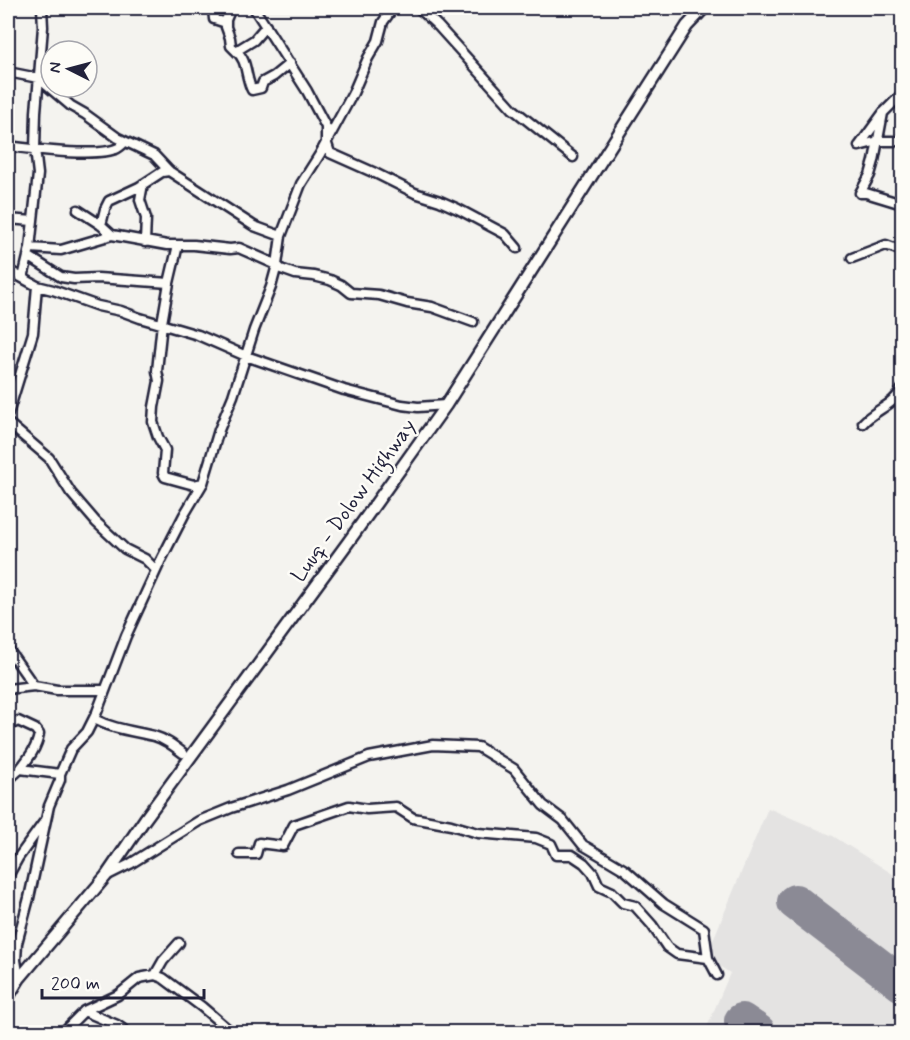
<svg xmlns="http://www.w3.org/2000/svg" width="910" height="1040" viewBox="0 0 910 1040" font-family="Mynerve,sans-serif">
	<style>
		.built { fill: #e4e3e2 }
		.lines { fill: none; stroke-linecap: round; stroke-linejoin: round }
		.runway { stroke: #8b8a95; stroke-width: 36 }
		.minor-casing { stroke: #22223b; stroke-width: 13 }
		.major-casing { stroke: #22223b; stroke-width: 15 }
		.minor { stroke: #fdfcf7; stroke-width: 8 }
		.major { stroke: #fdfcf7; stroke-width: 10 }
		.labels { text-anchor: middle; stroke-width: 5; stroke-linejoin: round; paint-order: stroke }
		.street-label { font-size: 21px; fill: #22223b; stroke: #fdfcf7 }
	</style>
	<rect width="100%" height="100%" fill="#f4f3ef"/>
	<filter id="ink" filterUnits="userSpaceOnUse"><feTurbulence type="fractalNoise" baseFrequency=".0167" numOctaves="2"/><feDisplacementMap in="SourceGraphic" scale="12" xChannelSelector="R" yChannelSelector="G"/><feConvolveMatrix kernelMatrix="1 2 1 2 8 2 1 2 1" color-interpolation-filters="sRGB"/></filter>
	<g filter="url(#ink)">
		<path class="built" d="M 768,808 L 833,836 L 902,880 L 902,1032 L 705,1032 L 730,973 L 713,962 L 713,940 Z"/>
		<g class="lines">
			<path class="runway" d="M 795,902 L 902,984
				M 742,1021 L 758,1032"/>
			<defs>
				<path id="minor" d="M 211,8 L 213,9 L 214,19 L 226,23
					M 231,8 L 226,20 L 226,27 L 230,38 L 231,46 L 236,51 L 254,40 L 266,26
					M 254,8 L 307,91 L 326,127 L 326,141 L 330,153 L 375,173 L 415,193 L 440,201 L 458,209 L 505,234 L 517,248
					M 419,8 L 438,26 L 513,109 L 573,157
					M 236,51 C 248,60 245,77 252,90 L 261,88 L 263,82 L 274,76 L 290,63
					M 8,72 L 38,78 L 71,106 L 85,114 L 118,138 L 154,155 L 169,171 L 254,226 L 281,236
					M 883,113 L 874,161 L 870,175 L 860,193 L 866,193 L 902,204
					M 8,146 C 31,149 98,158 118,148 C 119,148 124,143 125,142
					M 859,146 L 883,113 L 902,94
					M 859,146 L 878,141 L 902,141
					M 143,184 L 140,200 L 146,218 L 145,242
					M 78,210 L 101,225 L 112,235
					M 8,219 L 33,221
					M 101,225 L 105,209 L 109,201 L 139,187 L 162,172 L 169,171
					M 178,245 L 169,283 L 162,323 L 157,371 L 159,381 L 154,407 L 153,422 L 158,437 L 165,450 L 163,473 L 165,477 L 194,485 L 203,483
					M 30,248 L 61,250 L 112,235 L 167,245 L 194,245 L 230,249 L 239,248 L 277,265 L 281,269 L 295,274 L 314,276 L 330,280 L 341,285 L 351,293 L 379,295 L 407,303 L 432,307 L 473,322
					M 28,256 L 61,277 L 74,279 L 98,278 L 169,283
					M 852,258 L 886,245 L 902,251
					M 8,270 L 37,286 L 53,290 L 98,306 L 121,311 L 140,318 L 198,335 L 246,356 L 344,390 L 402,405 L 418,407 L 446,405
					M 23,278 L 30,248 L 38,174 L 35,149 L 36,112 L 43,27 L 42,8
					M 8,414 L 33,333 L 37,286
					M 8,423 L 49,458 L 71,493 L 96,522 L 125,549 L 145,559 L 156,570
					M 863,423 C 876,409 893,406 902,389
					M 8,649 L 34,686 L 57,690 L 105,690
					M 8,689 L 34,686
					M 94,719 C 113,729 133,731 154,736 C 165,739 174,746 183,753
					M 8,726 L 18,721 L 35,729 L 39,734 C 37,748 28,759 20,769
					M 8,780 L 20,769 L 60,774
					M 239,854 L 256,854 L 259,843 L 283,846 L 294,825 L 349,806 L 367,809 L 396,807 L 413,818 L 451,825 L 478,833 L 536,838 L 551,844 L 556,855 L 572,855 L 584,863 L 593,873 L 599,886 L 612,892 L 623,903 L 635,906 L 652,925 L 667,947 L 677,954 L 708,958
					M 8,876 L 18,858 L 44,822
					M 106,876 L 130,864 L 199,821 L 231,808 L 288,790 L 369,757 L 433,745 L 478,747 L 514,769 L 543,805 L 563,820 L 583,845 L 625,870 L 664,904 L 704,929 L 708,958 L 717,975
					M 155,975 L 163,978 L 202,1007 L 231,1032
					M 19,979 L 16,960 L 17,943 L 29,898 L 49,806 L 60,780 L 60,774 L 71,749 L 87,732 L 97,712 L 126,636 L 160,562 L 184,515 L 203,483 L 219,430 L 233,396 L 254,330 L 271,287 L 277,265 L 281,236 L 301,184 L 320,154 L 353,93 L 368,58 L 378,41 L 383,22 L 393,8
					M 63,1032 L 84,1011
					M 127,1032 L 117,1025 L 84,1011 L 118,995 L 139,978 L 155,975 L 163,961 L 179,943"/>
				<path id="major" d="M 8,997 L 19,979 L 106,876 L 145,819 L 349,541 L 446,405 L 687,26 L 704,8"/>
			</defs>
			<use href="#minor" class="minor-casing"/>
			<use href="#major" class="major-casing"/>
			<use href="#minor" class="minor"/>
			<use href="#major" class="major"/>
		</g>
	</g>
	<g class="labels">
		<g class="street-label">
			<text transform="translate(353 500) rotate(-54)" y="7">Luuq - Dolow Highway</text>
		</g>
	</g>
	<rect width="910" height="1040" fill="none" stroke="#fdfcf7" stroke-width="30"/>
	<rect x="15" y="15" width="880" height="1010" fill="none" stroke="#22223b" stroke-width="2" filter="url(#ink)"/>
	<g transform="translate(69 69) rotate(276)"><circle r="28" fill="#fdfcf7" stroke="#a5a5ac" stroke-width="1.5"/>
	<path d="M0-4.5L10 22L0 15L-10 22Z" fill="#22223b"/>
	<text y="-9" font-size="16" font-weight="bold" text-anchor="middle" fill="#22223b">N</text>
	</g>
	<path d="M42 989v9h162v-9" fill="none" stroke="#22223b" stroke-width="3"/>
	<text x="51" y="989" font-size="18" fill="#22223b" stroke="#fdfcf7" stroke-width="4.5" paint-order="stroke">200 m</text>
</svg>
